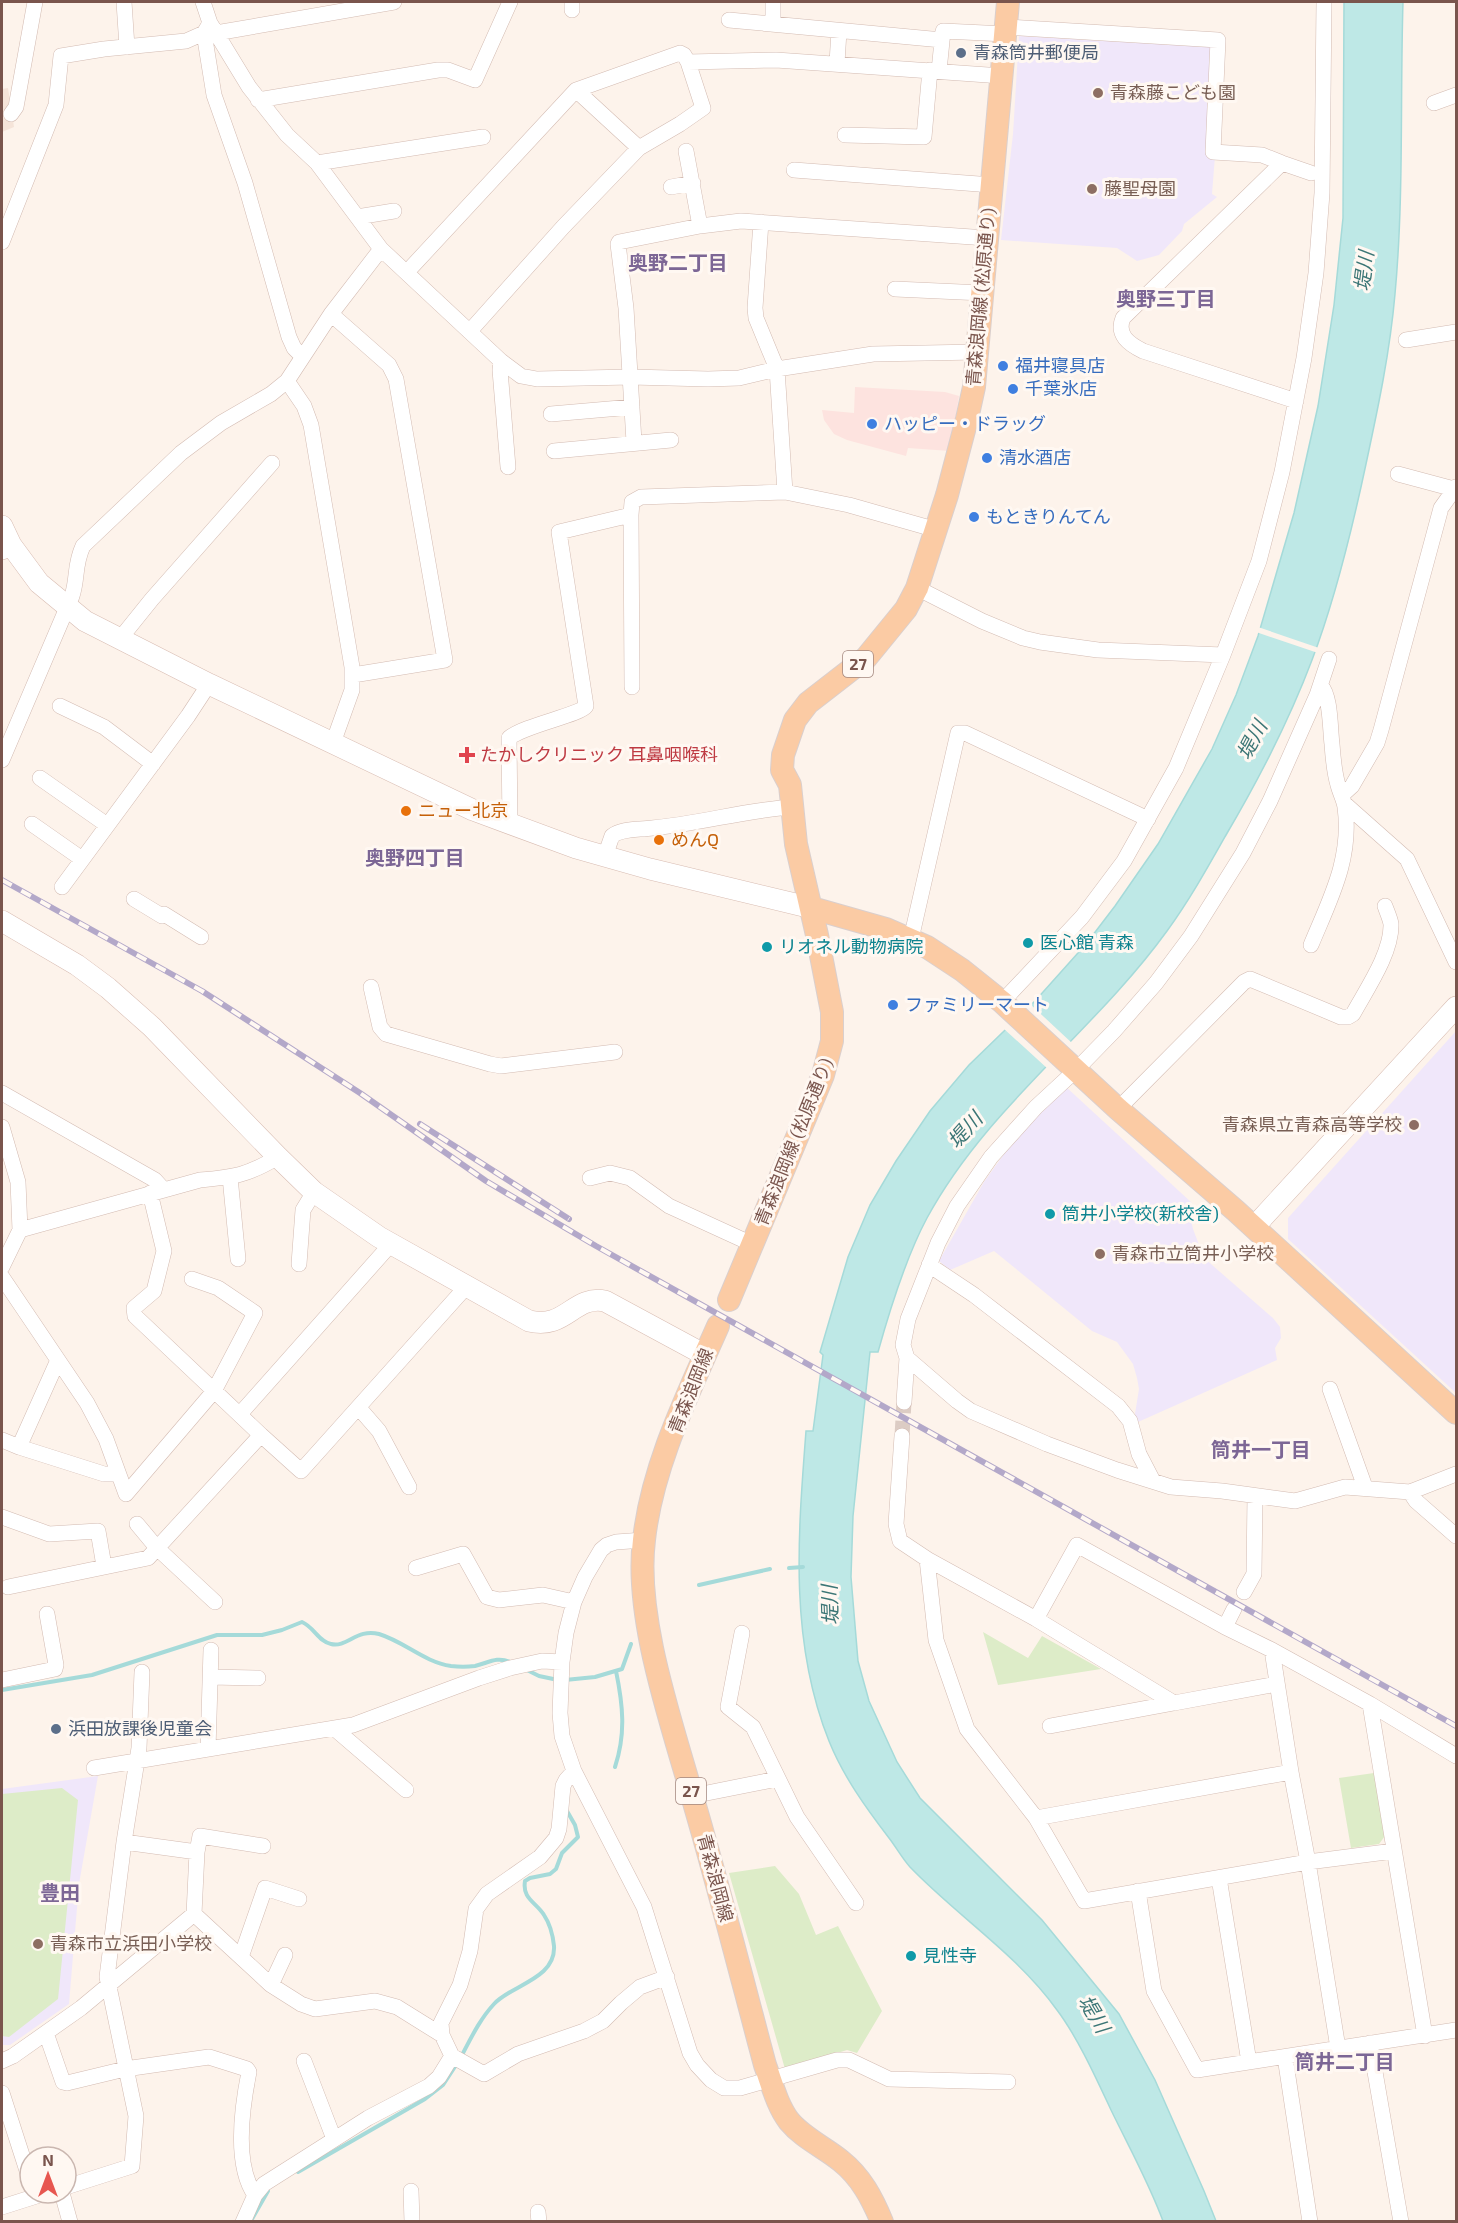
<svg xmlns="http://www.w3.org/2000/svg" width="1458" height="2223" viewBox="0 0 1458 2223" font-family="'Exo 2','Noto Sans JP',sans-serif">
	<style>
		.residential { fill: #f5e4d9 }
		.commercial { fill: #fde3df }
		.education { fill: #f0e7fa }
		.green { fill: #ddecc8 }
		.water { fill: #bee8e6; stroke: #a5dad9; stroke-width: 1.5 }
		.pier { fill: #fdf3eb }
		.lines { fill: none; stroke-linecap: round; stroke-linejoin: round }
		.stream { stroke: #a5dad9; stroke-width: 4 }
		.street-tunnel { stroke: #dcccc4; stroke-width: 15; stroke-dasharray: 15 8; stroke-linecap: butt }
		.street-casing { stroke: #d3bbb2; stroke-width: 16 }
		.secondary-casing { stroke: #d8bcb2; stroke-width: 22 }
		.primary-casing { stroke: #dacfcd; stroke-width: 24 }
		.street { stroke: #fff; stroke-width: 15 }
		.secondary { stroke: #fff; stroke-width: 21 }
		.primary { stroke: #fbcba4; stroke-width: 22 }
		.rail-casing { stroke: #b3a8c9; stroke-width: 6 }
		.rail { stroke: #fff8f2; stroke-width: 4; stroke-dasharray: 11; stroke-linecap: butt }
		.service-dot { fill: #5c6f8a; stroke: #fff8f2; stroke-width: 2 }
		.education-dot { fill: #8d6e63; stroke: #fff8f2; stroke-width: 2 }
		.shop-dot { fill: #3f7fe0; stroke: #fff8f2; stroke-width: 2 }
		.health-dot { fill: #e0444e; stroke: #fff8f2; stroke-width: 2 }
		.food-dot { fill: #e8710a; stroke: #fff8f2; stroke-width: 2 }
		.culture-dot { fill: #0f9aa8; stroke: #fff8f2; stroke-width: 2 }
		.labels { text-anchor: middle; stroke-width: 6; stroke-linejoin: round; paint-order: stroke }
		.shield { fill: #fff8f2; stroke: #a2867e; stroke-width: 1.5 }
		.shield-label { font-size: 16px; font-weight: bold; fill: #7a554d }
		.service-label { font-size: 18px; fill: #4e5e75; stroke: #fff8f2; text-anchor: start }
		.education-label { font-size: 18px; fill: #785e54; stroke: #fff8f2; text-anchor: start }
		.street-label { font-size: 18px; fill: #7a554d; stroke: #fff8f2 }
		.shop-label { font-size: 18px; fill: #366cbe; stroke: #fff8f2; text-anchor: start }
		.health-label { font-size: 18px; fill: #be3a42; stroke: #fff8f2; text-anchor: start }
		.food-label { font-size: 18px; fill: #c56008; stroke: #fff8f2; text-anchor: start }
		.culture-label { font-size: 18px; fill: #0d838f; stroke: #fff8f2; text-anchor: start }
		.neighbourhood-label { font-size: 20px; font-weight: bold; fill: #7c6695; stroke: #fff8f2 }
		.water-label { font-size: 20px; font-style: italic; fill: #3c7676; stroke: #fff8f2 }
	</style>
	<rect width="100%" height="100%" fill="#fdf3eb"/>
	<path class="residential" d="M 8,88 L 14,127 L 2,132 L 2,89 Z"/>
	<path class="commercial" d="M 855,387 L 945,392 L 959,396 L 950,451 L 908,448 L 906,456 L 847,440 L 834,434 L 824,420 L 822,410 L 854,413 Z"/>
	<path class="education" d="M 1019,36 L 1213,47 L 1215,156 L 1212,194 L 1217,197 L 1184,224 L 1182,231 L 1159,255 L 1137,261 L 1117,248 L 1001,240 L 1013,134 Z
		M 1456,1031 L 1456,1393 L 1288,1239 L 1288,1218 Z
		M 1065,1086 L 1192,1203 L 1190,1215 L 1193,1229 L 1204,1258 L 1273,1318 L 1280,1327 L 1281,1338 L 1275,1348 L 1277,1360 L 1138,1422 L 1135,1414 L 1139,1389 L 1137,1378 L 1133,1364 L 1117,1342 L 1092,1331 L 994,1251 L 950,1270 L 939,1261 L 984,1182 L 1014,1140 Z
		M 98,1776 L 79,1884 L 69,2004 L 10,2045 L 2,2045 L 2,1789 Z"/>
	<path class="green" d="M 983,1632 L 1028,1658 L 1042,1636 L 1101,1669 L 998,1685 Z
		M 1374,1773 L 1385,1836 L 1379,1844 L 1351,1848 L 1339,1778 Z
		M 62,1788 L 78,1800 L 58,1999 L 9,2037 L 2,2036 L 2,1794 Z
		M 775,1866 L 799,1894 L 816,1935 L 838,1926 L 882,2011 L 857,2053 L 847,2050 L 785,2069 L 729,1873 Z"/>
	<path class="water" d="M 1344,2 L 1403,2 C 1400,99 1404,197 1395,294 C 1390,352 1378,408 1366,464 C 1352,530 1336,597 1312,660 C 1289,721 1259,779 1226,835 C 1208,867 1189,901 1167,931 C 1094,1032 987,1107 927,1218 C 906,1257 890,1309 878,1352 L 870,1352 L 853,1516 L 851,1577 L 858,1661 L 869,1701 L 897,1762 L 920,1798 L 1042,1920 L 1119,2014 L 1155,2080 L 1204,2191 L 1216,2221 L 1163,2221 C 1149,2183 1129,2147 1111,2110 C 1096,2078 1078,2038 1057,2010 C 1017,1954 957,1916 910,1867 C 902,1858 896,1847 889,1838 C 866,1808 843,1776 829,1741 C 789,1641 798,1535 806,1431 L 813,1431 L 823,1355 L 820,1352 L 848,1257 L 870,1205 L 896,1161 L 930,1111 L 969,1065 L 1035,1001 L 1086,944 L 1115,906 L 1158,844 L 1212,749 L 1236,695 L 1258,636 L 1294,513 L 1318,406 L 1334,305 L 1343,218 Z"/>
	<path class="pier" d="M 1258,627 L 1319,648 L 1318,653 L 1256,632 Z
		M 1029,1003 L 1073,1044 L 1048,1069 L 1003,1028 Z"/>
	<g class="lines">
		<path class="stream" d="M 789,1568 L 803,1567
			M 699,1585 L 770,1569
			M 525,1669 L 539,1676 L 558,1680
			M 565,1680 L 595,1677 L 622,1669 L 631,1644
			M 2,1690 L 92,1675 L 217,1635 L 262,1635 L 282,1630 L 302,1622 C 314,1627 319,1642 331,1644 C 347,1648 357,1628 379,1634 C 405,1642 424,1662 451,1666 C 459,1667 467,1667 475,1666 C 488,1663 497,1656 510,1662
			M 615,1767 C 626,1734 623,1705 616,1671
			M 462,2055 C 471,2038 480,2019 494,2004 C 511,1985 556,1979 554,1946 C 553,1936 550,1924 544,1915 C 536,1902 522,1899 525,1881 L 530,1878 L 550,1874 L 556,1869 L 562,1853 L 578,1837 L 575,1825 L 567,1811
			M 298,2172 L 425,2099 L 443,2085 L 458,2062
			M 252,2219 L 268,2191"/>
		<path class="street-tunnel" d="M 902,1436 L 904,1402"/>
		<defs>
			<path id="street" d="M 124,2 L 127,47
				M 203,2 L 210,23 L 249,87 L 287,135 L 317,163 L 381,249 L 501,361 L 521,376 L 537,379 L 631,377 L 708,379 L 739,378 L 777,369 L 873,354 L 977,352
				M 572,2 L 572,10
				M 729,20 L 942,40
				M 773,24 L 773,2
				M 1006,27 L 1218,40 L 1213,152 L 1262,155 L 1282,163 L 1123,318 C 1116,335 1129,344 1143,351 L 1296,401
				M 204,33 L 214,95 L 245,183 L 289,337 L 294,348 L 302,356
				M 216,33 L 394,2
				M 837,63 L 839,31
				M 939,71 L 943,31 L 1006,34
				M 576,90 L 639,148
				M 258,100 L 438,70 L 448,70 L 475,80 L 510,2
				M 1434,103 L 1456,95
				M 11,114 L 16,107 L 35,2
				M 845,135 L 924,137 L 930,70
				M 686,151 L 700,226
				M 317,163 L 483,137
				M 1282,163 L 1311,173
				M 794,170 L 992,185
				M 671,187 L 693,183
				M 357,217 L 394,211
				M 761,222 L 755,308 L 756,318 L 777,369 L 785,492
				M 2,242 L 56,105 L 61,56 L 104,49 L 186,41 L 204,33 L 210,23
				M 407,272 L 576,90 L 680,53 L 684,55 L 688,62 L 776,60 L 1002,76
				M 895,289 L 983,293
				M 331,314 L 389,365 L 396,379 L 445,660 L 353,675
				M 470,331 L 563,227 L 639,148 L 680,124 L 703,108 L 688,62
				M 1406,340 L 1456,332
				M 501,361 L 500,370 L 508,467
				M 287,381 L 304,406 L 311,425 L 352,667 L 352,690 L 333,743
				M 551,414 L 632,407
				M 634,442 L 626,308 L 618,244 L 619,242 L 700,226 L 741,221 L 987,238
				M 554,451 L 671,440
				M 1398,474 L 1454,489
				M 631,515 L 632,687
				M 917,588 L 982,621 L 1023,638 L 1040,642 L 1098,650 L 1223,655
				M 119,640 L 152,599 L 272,463
				M 60,706 L 104,727 L 153,764
				M 2,760 L 72,596 C 78,578 74,565 83,546 L 181,453 L 221,423 L 271,394 L 287,381 L 331,314 L 381,249
				M 40,778 L 107,825
				M 1342,795 L 1352,786 L 1377,743 L 1381,730 L 1441,508 L 1456,487
				M 1345,804 L 1407,859 L 1456,962
				M 32,824 L 82,859
				M 510,825 L 509,738 C 525,725 580,715 586,706 L 559,532 L 631,515 L 632,502 L 641,497 L 785,492 L 849,505 L 937,530
				M 605,856 L 612,836 C 622,828 640,830 652,828 C 699,824 745,810 792,807
				M 62,887 L 188,716 L 209,684
				M 134,899 L 162,916
				M 164,914 L 201,937
				M 911,939 L 958,733 L 965,733 L 1148,819
				M 1311,945 C 1330,899 1352,859 1345,807 C 1344,800 1340,793 1338,785 C 1334,772 1333,758 1332,744 C 1330,730 1331,696 1321,686
				M 371,987 L 380,1027 L 386,1034 L 490,1064 L 501,1066 L 615,1052
				M 1002,1002 L 1082,917 L 1124,861 L 1176,768 L 1223,655 L 1259,561 L 1282,472 L 1304,358 L 1316,273 L 1322,193 L 1324,2
				M 2,1093 L 155,1180 L 164,1190
				M 1118,1109 L 1244,982 L 1250,979 L 1341,1017 L 1348,1017 L 1353,1014 C 1366,990 1392,953 1391,924 C 1390,918 1387,912 1385,906
				M 2,1127 L 18,1182 L 20,1230 L 2,1267
				M 230,1177 L 238,1259
				M 590,1178 L 610,1173 L 630,1178 L 669,1206 L 752,1244
				M 20,1230 L 200,1180 C 235,1177 248,1175 278,1157
				M 299,1264 L 303,1210 L 314,1192
				M 929,1265 L 974,1295 L 1118,1406 L 1130,1421 L 1139,1454 L 1153,1481
				M 2,1277 L 87,1403 L 106,1439 L 126,1494 L 214,1391 L 255,1313 L 218,1288 L 192,1279
				M 907,1358 L 957,1401 L 971,1411 L 1047,1444 L 1117,1470 L 1171,1487 L 1222,1491 L 1295,1501 L 1345,1487 L 1410,1492 L 1456,1474
				M 58,1360 L 19,1447 L 104,1474 L 118,1474
				M 1330,1389 L 1365,1487
				M 904,1402 L 907,1358 L 903,1345 L 908,1319 L 938,1243 L 957,1206 L 991,1157 L 1036,1107 L 1076,1070 L 1114,1031 L 1156,983 L 1191,936 L 1243,853 L 1270,801 L 1317,695 L 1329,659
				M 359,1408 L 379,1431 L 409,1487
				M 240,1414 L 391,1244
				M 261,1435 L 301,1471 L 466,1287
				M 902,1436 L 896,1524 L 900,1541 L 927,1559 L 1036,1619 L 1174,1703 L 1277,1684
				M 2,1440 L 19,1447
				M 1410,1492 L 1416,1501 L 1456,1536
				M 2,1517 L 49,1534 L 98,1531 L 104,1566
				M 137,1524 L 157,1548 L 215,1602
				M 644,1540 L 616,1542 L 607,1545 L 601,1550 L 585,1577 L 574,1602 L 566,1633 L 562,1662 L 560,1713 L 562,1736 L 574,1771 L 644,1907 L 690,2053 L 697,2065 L 711,2080 L 724,2088 L 740,2088 L 837,2060 L 849,2060 L 889,2079 L 1008,2082
				M 927,1559 L 936,1640 L 967,1729 L 1036,1818 L 1084,1901 L 1308,1862 L 1394,1851
				M 416,1568 L 463,1554 L 487,1597 L 499,1600 L 543,1595 L 574,1602
				M 8,1587 L 148,1558 L 261,1435 L 135,1316 L 134,1308 L 154,1291 L 164,1251 L 150,1193
				M 1244,1592 L 1254,1574 L 1255,1496
				M 1036,1619 L 1077,1545 L 1225,1627 L 1272,1650 L 1291,1772 L 1308,1862 L 1338,2048
				M 1225,1627 L 1234,1609
				M 742,1633 L 728,1707 L 753,1727 L 797,1817 L 856,1903
				M 1272,1650 L 1370,1704 L 1456,1756
				M 211,1677 L 258,1678
				M 2,1680 L 55,1669 L 56,1665 L 47,1614
				M 1370,1704 L 1425,2036
				M 1050,1726 L 1174,1703
				M 335,1729 L 406,1790
				M 208,1749 L 211,1650
				M 94,1768 L 353,1725 L 479,1678 L 510,1668 L 542,1661 L 562,1662
				M 574,1771 L 566,1780 L 563,1786 L 559,1829 L 556,1838 L 540,1857 L 487,1894 L 476,1909 L 470,1951 L 460,1985 L 441,2023 L 442,2035 L 452,2056 L 484,2074 L 518,2054 L 584,2031 L 603,2021 L 621,2003 L 640,1987 L 667,1977
				M 692,1796 L 777,1779
				M 1036,1818 L 1291,1772
				M 197,1852 L 200,1836 L 263,1846
				M 1219,1878 L 1249,2062
				M 1138,1891 L 1154,1991 L 1197,2070 L 1456,2030
				M 194,1914 L 271,1985 L 285,1955
				M 241,1957 L 265,1888 L 299,1899
				M 271,1985 L 301,2004 L 315,2009 L 375,2001 L 397,2007 L 442,2035
				M 46,2033 L 63,2082 L 67,2083 L 125,2069 L 209,2057 L 247,2069 L 249,2072 C 242,2107 234,2165 255,2195
				M 1370,2043 L 1401,2222
				M 1285,2057 L 1310,2222
				M 2,2061 L 13,2056 L 81,2008 L 194,1914 L 197,1852 L 124,1842
				M 304,2061 L 334,2139
				M 2,2093 L 30,2180
				M 66,2187 L 132,2166 L 136,2116 L 107,1977 L 124,1842 L 139,1748 L 142,1672
				M 411,2191 L 412,2222
				M 62,2193 L 70,2222
				M 2,2207 L 46,2193
				M 538,2212 L 539,2222
				M 243,2222 L 255,2195 L 264,2184 L 368,2118 L 429,2086 L 439,2077 L 452,2056"/>
			<path id="secondary" d="M 2,526 L 11,545
				M 2,549 L 11,545 L 39,583 L 85,621 L 209,684 L 473,810 L 576,848 L 650,869 L 812,908
				M 2,921 L 77,965 L 108,988 L 152,1027 L 278,1157 L 314,1192 L 379,1237 L 529,1321 C 566,1330 573,1295 605,1301 L 705,1355
				M 1254,1227 L 1456,1007"/>
			<path id="primary" d="M 812,908 L 886,929 L 927,947 L 962,970 L 1002,1002 L 1118,1109 L 1236,1211 L 1456,1413
				M 729,1300 L 823,1075 L 832,1041 L 832,1012 L 817,935 L 796,844 L 790,785 L 782,770 L 783,755 L 795,720 L 808,703 L 866,658 L 906,609 L 917,588 L 947,495 L 967,419 L 974,387 L 1008,2
				M 718,1326 C 688,1394 652,1466 644,1540 C 634,1620 674,1729 695,1806 C 720,1892 742,1979 765,2065 C 772,2084 777,2105 789,2121 C 803,2138 824,2147 841,2161 C 861,2177 872,2198 882,2222"/>
		</defs>
		<use href="#street" class="street-casing"/>
		<use href="#secondary" class="secondary-casing"/>
		<use href="#primary" class="primary-casing"/>
		<use href="#street" class="street"/>
		<use href="#secondary" class="secondary"/>
		<use href="#primary" class="primary"/>
		<defs>
			<path id="rail" d="M 2,880 L 202,991 L 360,1093 L 486,1181 L 596,1246 L 1456,1726
				M 420,1124 L 569,1219"/>
		</defs>
		<use href="#rail" class="rail-casing"/>
		<use href="#rail" class="rail"/>
	</g>
	<g class="service-dot">
		<circle cx="961" cy="53" r="6"/>
		<circle cx="56" cy="1729" r="6"/>
	</g>
	<g class="education-dot">
		<circle cx="1098" cy="93" r="6"/>
		<circle cx="1092" cy="189" r="6"/>
		<circle cx="1414" cy="1125" r="6"/>
		<circle cx="1100" cy="1254" r="6"/>
		<circle cx="38" cy="1944" r="6"/>
	</g>
	<g class="shop-dot">
		<circle cx="1003" cy="366" r="6"/>
		<circle cx="1013" cy="389" r="6"/>
		<circle cx="872" cy="424" r="6"/>
		<circle cx="987" cy="458" r="6"/>
		<circle cx="974" cy="517" r="6"/>
		<circle cx="893" cy="1005" r="6"/>
	</g>
	<path class="health-dot" d="M464 746h6v6h6v6h-6v6h-6v-6h-6v-6h6z"/>
	<g class="food-dot">
		<circle cx="406" cy="811" r="6"/>
		<circle cx="659" cy="840" r="6"/>
	</g>
	<g class="culture-dot">
		<circle cx="1028" cy="943" r="6"/>
		<circle cx="767" cy="947" r="6"/>
		<circle cx="1050" cy="1214" r="6"/>
		<circle cx="911" cy="1956" r="6"/>
	</g>
	<g class="labels">
		<g class="shield">
			<rect x="843" y="651" width="30" height="26" rx="4.5"/>
			<rect x="676" y="1778" width="30" height="26" rx="4.5"/>
		</g>
		<g class="shield-label">
			<text x="858" y="670">27</text>
			<text x="691" y="1797">27</text>
		</g>
		<g class="service-label">
			<text x="973" y="59">青森筒井郵便局</text>
			<text x="68" y="1735">浜田放課後児童会</text>
		</g>
		<g class="education-label">
			<text x="1110" y="99">青森藤こども園</text>
			<text x="1104" y="195">藤聖母園</text>
			<text x="1402" y="1131" text-anchor="end">青森県立青森高等学校</text>
			<text x="1112" y="1260">青森市立筒井小学校</text>
			<text x="50" y="1950">青森市立浜田小学校</text>
		</g>
		<g class="street-label">
			<text transform="translate(981 297) rotate(-85)" y="6">青森浪岡線 (松原通り)</text>
			<text transform="translate(794 1142) rotate(-68)" y="6">青森浪岡線 (松原通り)</text>
			<text transform="translate(691 1391) rotate(-68)" y="6">青森浪岡線</text>
			<text transform="translate(715 1878) rotate(75)" y="6">青森浪岡線</text>
		</g>
		<g class="shop-label">
			<text x="1015" y="372">福井寝具店</text>
			<text x="1025" y="395">千葉氷店</text>
			<text x="884" y="430">ハッピー・ドラッグ</text>
			<text x="999" y="464">清水酒店</text>
			<text x="986" y="523">もときりんてん</text>
			<text x="905" y="1011">ファミリーマート</text>
		</g>
		<g class="health-label">
			<text x="480" y="761">たかしクリニック 耳鼻咽喉科</text>
		</g>
		<g class="food-label">
			<text x="418" y="817">ニュー北京</text>
			<text x="671" y="846">めんQ</text>
		</g>
		<g class="culture-label">
			<text x="1040" y="949">医心館 青森</text>
			<text x="779" y="953">リオネル動物病院</text>
			<text x="1062" y="1220">筒井小学校(新校舎)</text>
			<text x="923" y="1962">見性寺</text>
		</g>
		<g class="neighbourhood-label">
			<text x="678" y="270">奥野二丁目</text>
			<text x="1166" y="306">奥野三丁目</text>
			<text x="415" y="865">奥野四丁目</text>
			<text x="1261" y="1457">筒井一丁目</text>
			<text x="60" y="1900">豊田</text>
			<text x="1345" y="2069">筒井二丁目</text>
		</g>
		<g class="water-label">
			<text transform="translate(1364 271) rotate(-83)" y="7">堤川</text>
			<text transform="translate(1252 740) rotate(-62)" y="7">堤川</text>
			<text transform="translate(965 1130) rotate(-48)" y="7">堤川</text>
			<text transform="translate(830 1605) rotate(-92)" y="7">堤川</text>
			<text transform="translate(1094 2014) rotate(59)" y="7">堤川</text>
		</g>
	</g>
	<rect width="1458" height="2223" fill="none" stroke="#7a554d" stroke-width="6"/>
	<g transform="translate(48 2175)"><circle r="28" fill="#fff8f2" stroke="#cab7b0" stroke-width="1.5"/>
	<path d="M0-4.5L10 22L0 15L-10 22Z" fill="#e75750"/>
	<text y="-9" font-size="16" font-weight="bold" text-anchor="middle" fill="#7a554d">N</text>
	</g>
</svg>
